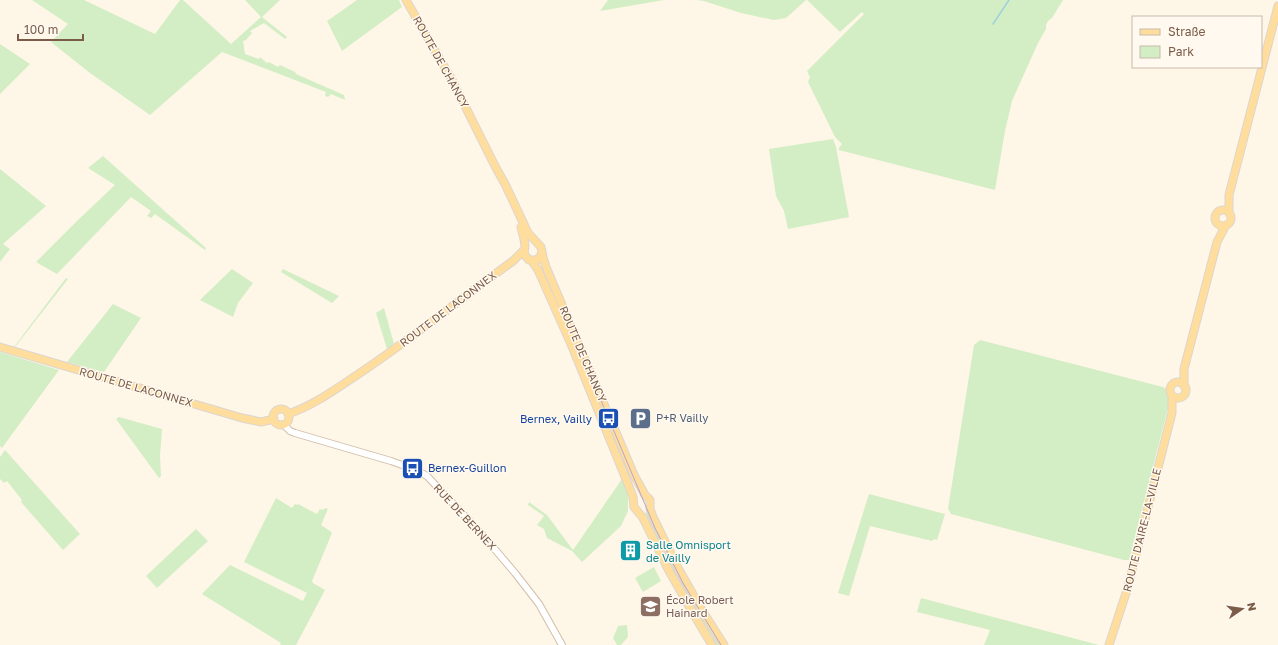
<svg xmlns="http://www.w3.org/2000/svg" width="1278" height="645" viewBox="0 0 1278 645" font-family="'Golos Text',sans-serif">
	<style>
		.green { fill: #d3eec4 }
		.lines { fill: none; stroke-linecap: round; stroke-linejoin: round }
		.stream { stroke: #9ed1dd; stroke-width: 1.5 }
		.minor-casing { stroke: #d2beab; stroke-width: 8 }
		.major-casing { stroke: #ddd5cf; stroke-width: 9 }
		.minor { stroke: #fff; stroke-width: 6 }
		.major { stroke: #ffde9d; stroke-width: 7 }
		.tram { stroke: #b9a3ca; stroke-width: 1 }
		.labels { text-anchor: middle; stroke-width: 3; stroke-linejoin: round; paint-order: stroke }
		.street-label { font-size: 11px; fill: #7b5c48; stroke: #fff9ef }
		.service-label { font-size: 11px; fill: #4e5e75; stroke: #fff9ef; text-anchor: start }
		.transit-label { font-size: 11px; fill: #164399; stroke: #fff9ef; text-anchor: end }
		.culture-label { font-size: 11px; fill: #0d838f; stroke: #fff9ef; text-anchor: start }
		.education-label { font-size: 11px; fill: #785e54; stroke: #fff9ef; text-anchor: start }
	</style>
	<rect width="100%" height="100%" fill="#fef6e7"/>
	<path class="green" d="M 32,0 L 84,0 L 155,34 L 180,0 L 183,0 L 231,44 L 261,17 L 245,0 L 280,0 L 262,17 L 287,37 L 285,39 L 264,23 L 250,31 L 252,33 L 246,40 L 243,41 L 245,54 L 259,59 L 260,57 L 267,63 L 269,62 L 278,67 L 280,65 L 295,72 L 296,74 L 344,95 L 345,100 L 331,94 L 328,97 L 325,96 L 326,92 L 222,52 L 150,115 L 90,73 L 51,42 L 68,24 Z
		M 357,0 L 399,0 L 402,7 L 342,51 L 327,21 Z
		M 608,0 L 664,0 L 600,11 Z
		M 697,0 L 806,0 L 786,18 L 774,20 L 741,13 L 704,1 Z
		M 807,0 L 1063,0 L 1052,18 L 1048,21 L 1046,25 L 1046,29 L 1038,43 L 1012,101 L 1005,131 L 995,190 L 839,150 L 839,148 L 842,144 L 835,137 L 808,82 L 810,77 L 807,71 L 864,14 L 862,12 L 840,32 Z
		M 0,44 L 30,64 L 0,94 Z
		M 833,139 L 836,147 L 849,217 L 788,229 L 784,211 L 776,196 L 769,149 Z
		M 103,156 L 206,248 L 205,250 L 155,214 L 151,218 L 147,216 L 151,211 L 131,197 L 57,274 L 36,262 L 78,220 L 115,185 L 88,168 Z
		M 0,169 L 46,206 L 3,244 L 10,249 L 0,262 Z
		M 232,269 L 253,283 L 238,303 L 233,317 L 200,300 Z
		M 283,269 L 339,296 L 332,303 L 281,272 Z
		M 66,278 L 68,279 L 15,347 L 14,347 Z
		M 113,304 L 141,318 L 104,372 L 67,362 Z
		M 384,308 L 394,344 L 387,349 L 376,313 Z
		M 980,340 L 1163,387 L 1167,390 L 1170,401 L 1129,560 L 1124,560 L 951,514 L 948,509 L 974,345 Z
		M 0,352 L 59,370 L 2,448 L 0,446 Z
		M 119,417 L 162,429 L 160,456 L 161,476 L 159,478 L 116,419 Z
		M 5,450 L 80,534 L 63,550 L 21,502 L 22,500 L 7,481 L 4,483 L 0,479 L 0,457 Z
		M 622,479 L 628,494 L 628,511 L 621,526 L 582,562 L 572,551 L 547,538 L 544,529 L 537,525 L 544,516 L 528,505 L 529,502 L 547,515 L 573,550 Z
		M 869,494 L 945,514 L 937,540 L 934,539 L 932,541 L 870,526 L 849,596 L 838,593 Z
		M 276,498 L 292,508 L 295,504 L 297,505 L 298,504 L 317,514 L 320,509 L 323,510 L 325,508 L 328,509 L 321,525 L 330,531 L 332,533 L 312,581 L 313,583 L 325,590 L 296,645 L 280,645 L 281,643 L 202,594 L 230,565 L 303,601 L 307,593 L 244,562 Z
		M 649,511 L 722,645 L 714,645 L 682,592 L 643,514 Z
		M 196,529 L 208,541 L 157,588 L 146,576 Z
		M 654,567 L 661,581 L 643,592 L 635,578 Z
		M 921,598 L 1099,645 L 984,645 L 990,630 L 917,612 Z
		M 627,625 L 628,637 L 621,645 L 617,645 L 613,638 L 618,626 Z"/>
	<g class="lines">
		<path class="stream" d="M 993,24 L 1009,0"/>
		<defs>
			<path id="minor" d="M 284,425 L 290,431 L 295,433 L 360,452 L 391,461 L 416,470 L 427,476 L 481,533 L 515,573 L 539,604 L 562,645"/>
			<path id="major" d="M 406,0 L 452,80 L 496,168 L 505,184 L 528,233 L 541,247 L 543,257 L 546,267 L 634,475 L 645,495 L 650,500 L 650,509 L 653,517 L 678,568 L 703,612 L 724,645
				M1215 218a8 8 0 1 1 16 0a8 8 0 1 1-16 0Z
				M 1229,213 L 1229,195 L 1278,6
				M 521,227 L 524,239 L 525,246
				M 525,246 L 524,254 L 529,260 L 537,260 L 542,254
				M 531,260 L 538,270 L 571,344 L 630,489 L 633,497 L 634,507 L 643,518 L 668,569 L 694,615 L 712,645
				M 0,347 L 242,418 L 261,422 L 274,419
				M1170 390a8 8 0 1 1 16 0a8 8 0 1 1-16 0Z
				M 1184,386 L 1184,369 L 1217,242 L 1226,225
				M273 417a8 8 0 1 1 16 0a8 8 0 1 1-16 0Z
				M 288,414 C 312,406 333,391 354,377 C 409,341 460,299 513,261 L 524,250
				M 1109,645 L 1127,590 L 1172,413 L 1172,396"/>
		</defs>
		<use href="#minor" class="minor-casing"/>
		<use href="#major" class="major-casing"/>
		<use href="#minor" class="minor"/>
		<use href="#major" class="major"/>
		<path class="tram" d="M 583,358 L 655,528 L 683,583 L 721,645"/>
	</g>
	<defs>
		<symbol id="parking-square" viewBox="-11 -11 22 22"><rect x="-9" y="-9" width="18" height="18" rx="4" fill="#5c6f8a" stroke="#fff9ef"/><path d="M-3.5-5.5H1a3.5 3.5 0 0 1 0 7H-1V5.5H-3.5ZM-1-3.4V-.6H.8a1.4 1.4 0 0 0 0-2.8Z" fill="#fff"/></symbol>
		<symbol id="bus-square" viewBox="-11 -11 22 22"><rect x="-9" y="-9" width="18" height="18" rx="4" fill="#1a4fb4" stroke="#fff9ef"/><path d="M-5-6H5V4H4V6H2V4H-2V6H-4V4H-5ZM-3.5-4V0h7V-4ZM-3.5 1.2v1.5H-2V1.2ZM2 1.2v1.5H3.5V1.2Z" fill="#fff"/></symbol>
		<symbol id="building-square" viewBox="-11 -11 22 22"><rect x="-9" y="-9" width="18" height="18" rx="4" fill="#0f9aa8" stroke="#fff9ef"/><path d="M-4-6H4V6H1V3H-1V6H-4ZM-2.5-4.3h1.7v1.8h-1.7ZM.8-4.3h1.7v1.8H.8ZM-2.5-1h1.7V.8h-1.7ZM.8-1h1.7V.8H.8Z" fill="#fff"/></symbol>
		<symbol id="school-square" viewBox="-11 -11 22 22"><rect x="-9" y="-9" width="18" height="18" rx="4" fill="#8d6e63" stroke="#fff9ef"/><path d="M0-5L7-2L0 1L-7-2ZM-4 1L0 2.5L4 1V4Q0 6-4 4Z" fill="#fff"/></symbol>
	</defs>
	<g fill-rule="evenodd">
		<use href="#parking-square" x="628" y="406" width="25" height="25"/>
		<use href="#bus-square" x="596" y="406" width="25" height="25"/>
		<use href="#bus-square" x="400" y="456" width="25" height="25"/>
		<use href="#building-square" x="618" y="538" width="25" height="25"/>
		<use href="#school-square" x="638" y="594" width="25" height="25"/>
	</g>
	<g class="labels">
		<g class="street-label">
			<text transform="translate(441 62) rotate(61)" y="4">ROUTE DE CHANCY</text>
			<text transform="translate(448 309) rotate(-37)" y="4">ROUTE DE LACONNEX</text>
			<text transform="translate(583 354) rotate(67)" y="4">ROUTE DE CHANCY</text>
			<text transform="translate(136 387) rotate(16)" y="4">ROUTE DE LACONNEX</text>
			<text transform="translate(465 517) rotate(47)" y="4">RUE DE BERNEX</text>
			<text transform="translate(1142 530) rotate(-76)" y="4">ROUTE D'AIRE-LA-VILLE</text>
		</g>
		<g class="service-label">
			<text x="656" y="422">P+R Vailly</text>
		</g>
		<g class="transit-label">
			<text x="592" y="423">Bernex, Vailly</text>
			<text x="428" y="472" text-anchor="start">Bernex-Guillon</text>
		</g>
		<g class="culture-label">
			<text x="646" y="549">Salle Omnisport<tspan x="646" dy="13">de Vailly</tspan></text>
		</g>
		<g class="education-label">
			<text x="666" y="604">École Robert<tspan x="666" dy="13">Hainard</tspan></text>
		</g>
	</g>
	<rect x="1132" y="16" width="130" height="52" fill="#fff9ef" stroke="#cabaac"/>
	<rect x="1140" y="29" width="20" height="6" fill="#ffde9d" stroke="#cabaac"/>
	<text x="1168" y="36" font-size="12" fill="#7b5c48">Straße</text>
	<rect x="1140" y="46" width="20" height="12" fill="#d3eec4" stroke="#cabaac"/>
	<text x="1168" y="56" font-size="12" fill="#7b5c48">Park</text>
	<g transform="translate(1242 609) rotate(77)" stroke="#fff9ef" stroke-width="3" paint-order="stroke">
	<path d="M0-3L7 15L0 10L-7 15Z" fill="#7b5c48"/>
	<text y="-6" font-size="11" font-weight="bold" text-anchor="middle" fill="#7b5c48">N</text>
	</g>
	<path d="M18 34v6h65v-6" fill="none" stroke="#7b5c48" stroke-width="2"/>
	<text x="24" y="34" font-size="12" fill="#7b5c48" stroke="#fff9ef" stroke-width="3" paint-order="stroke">100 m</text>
</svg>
